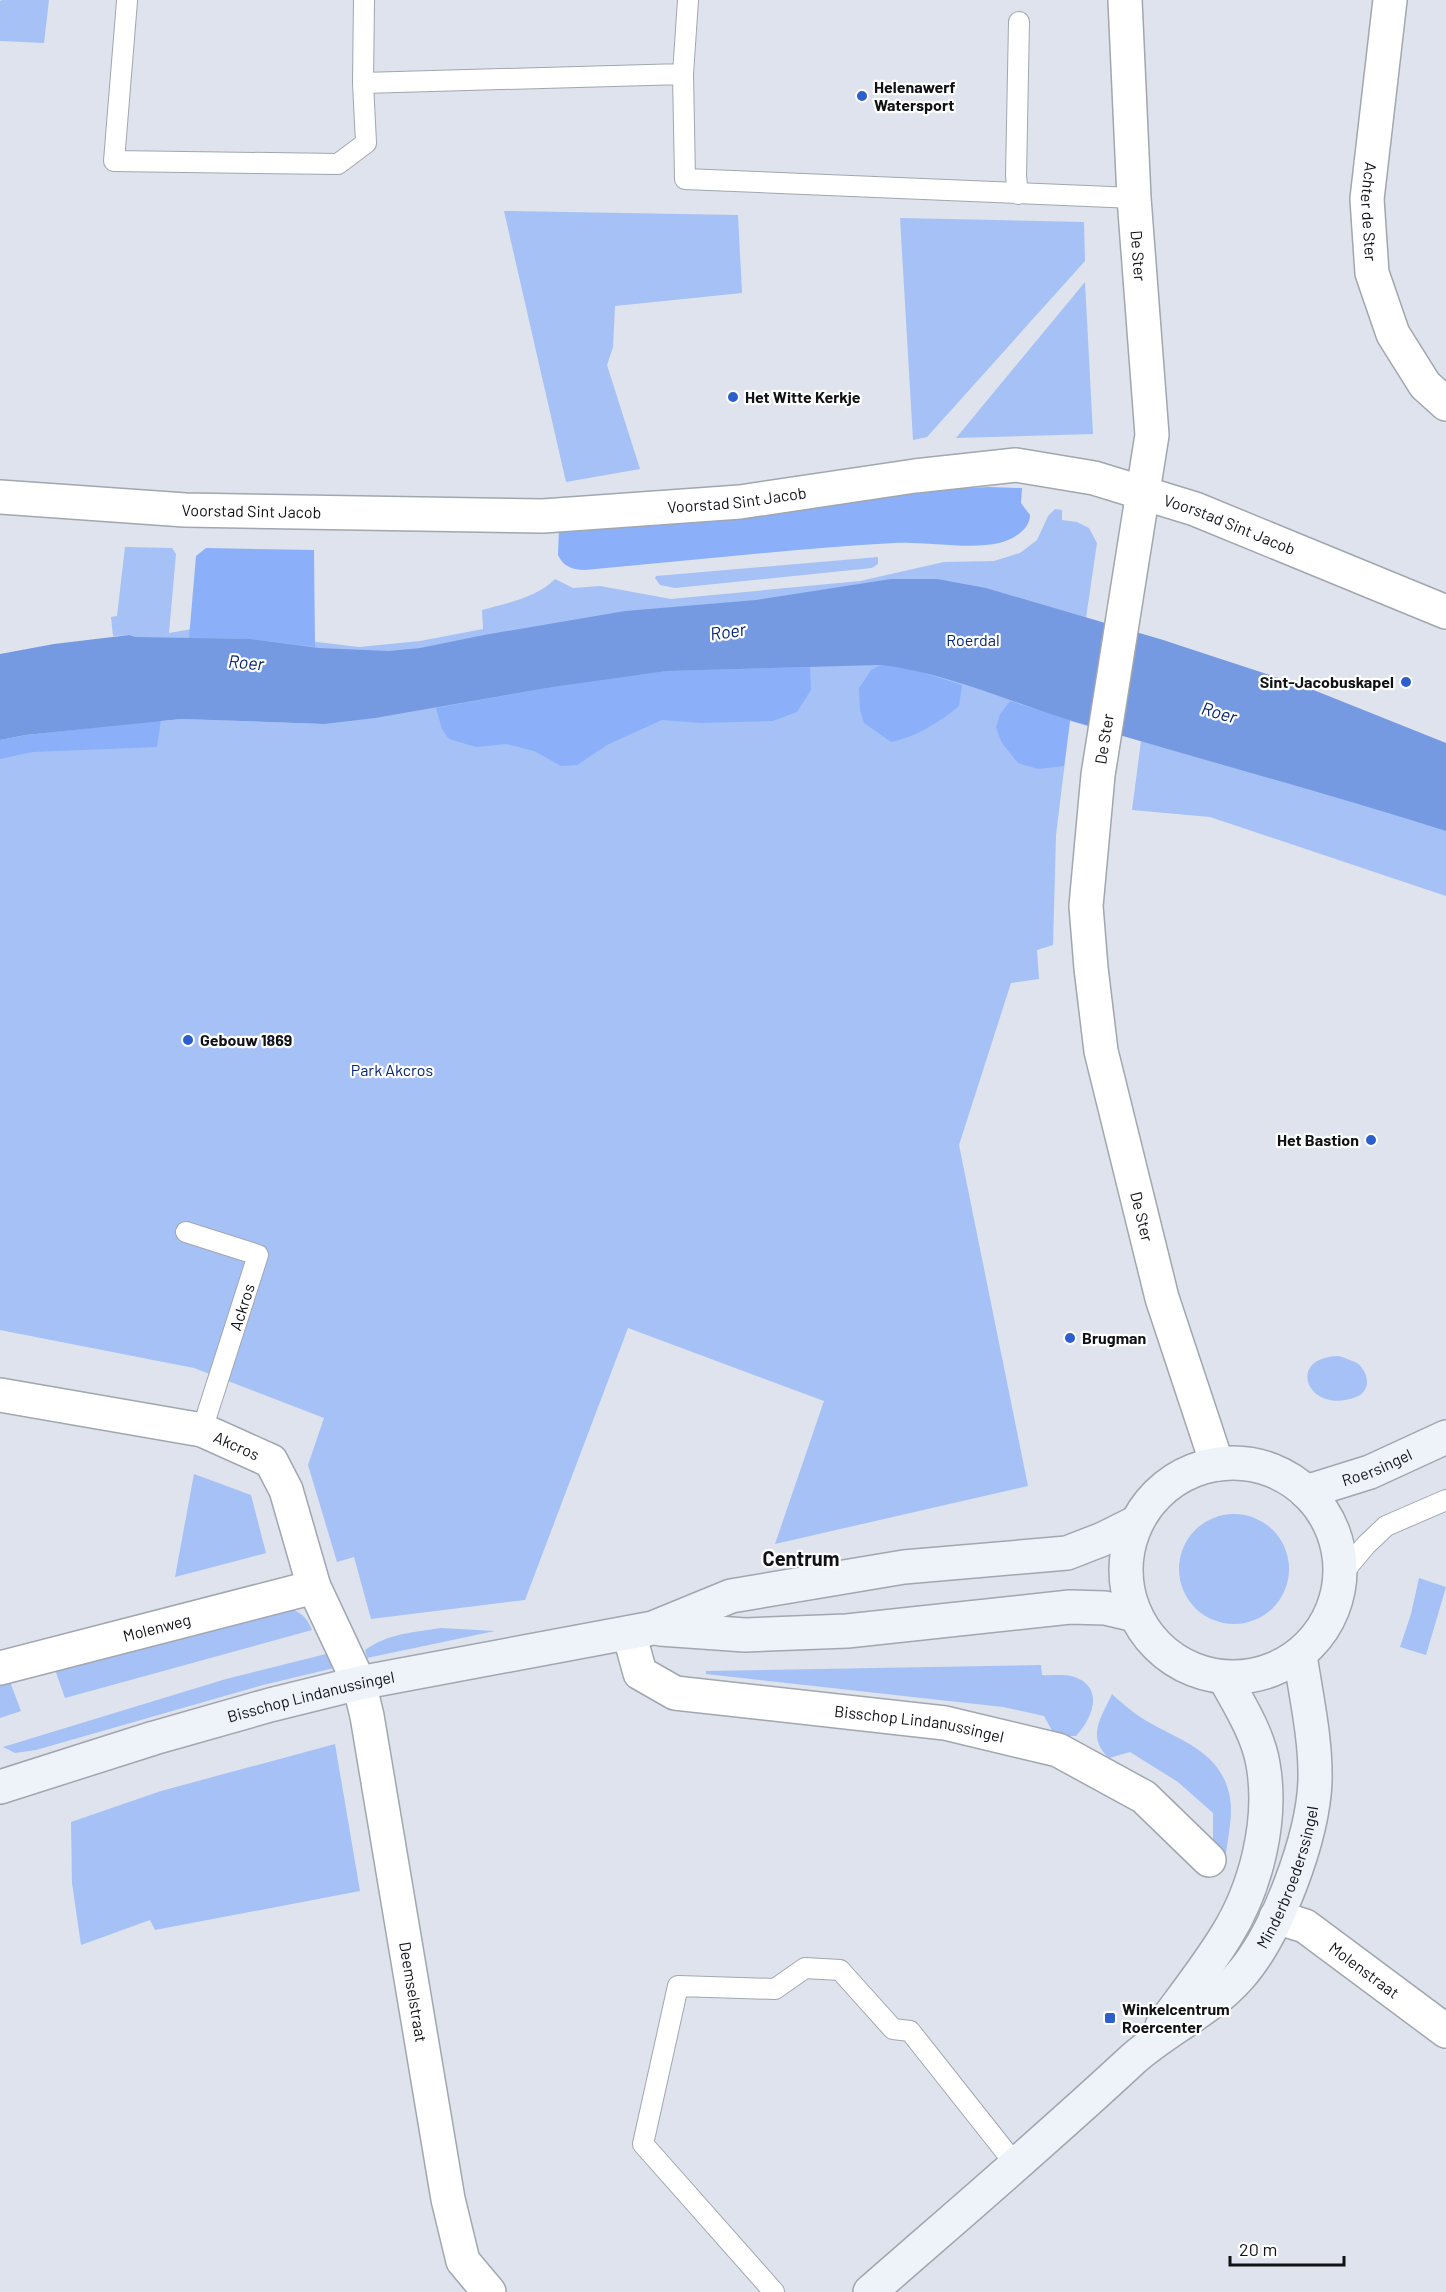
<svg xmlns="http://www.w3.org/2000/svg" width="1446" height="2292" viewBox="0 0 1446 2292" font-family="Barlow,sans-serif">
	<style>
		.green { fill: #a6c1f5 }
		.forest { fill: #8bb0f9 }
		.water { fill: #769ae2 }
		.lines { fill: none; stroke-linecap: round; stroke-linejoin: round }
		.lane-casing { stroke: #a1a6af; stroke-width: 22 }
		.street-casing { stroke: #a1a6af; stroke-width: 36 }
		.secondary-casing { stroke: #a1a6af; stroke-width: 36 }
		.lane { stroke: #fff; stroke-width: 20 }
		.street { stroke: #fff; stroke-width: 33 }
		.secondary { stroke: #eef2f9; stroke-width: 33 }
		.poi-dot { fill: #2d5ecd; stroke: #fff; stroke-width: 2 }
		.labels { text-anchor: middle; stroke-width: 4.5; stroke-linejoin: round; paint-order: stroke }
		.poi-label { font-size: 16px; font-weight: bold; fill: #101216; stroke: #fff; text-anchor: start }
		.street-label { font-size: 16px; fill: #101216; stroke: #fff }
		.park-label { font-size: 16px; fill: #062677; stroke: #fff }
		.water-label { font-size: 18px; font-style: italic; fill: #052476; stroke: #fff }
		.quarter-label { font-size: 20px; font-weight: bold; fill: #101216; stroke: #fff }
	</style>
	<rect width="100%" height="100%" fill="#dee3ed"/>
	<path class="green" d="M 2,0 L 49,0 L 44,43 L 0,41 L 0,1 Z
		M 504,211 L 738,215 L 742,293 L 615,306 L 613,347 L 607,365 L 640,469 L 566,482 Z
		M 900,218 L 1084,222 L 1085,261 L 927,437 L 913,440 Z
		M 1085,282 L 1093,434 L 956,438 Z
		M 1055,509 L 1062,510 L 1062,520 L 1077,522 L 1089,528 L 1097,543 L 1086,618 L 1163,640 L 1446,745 L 1446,896 L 1210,817 L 1132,810 L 1141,741 L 1070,721 L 1056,835 L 1053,945 L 1037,950 L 1039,979 L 1011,983 L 959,1145 L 1028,1486 L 775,1544 L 824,1401 L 628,1328 L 525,1600 L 371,1619 L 354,1557 L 337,1562 L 308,1465 L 324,1418 L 194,1368 L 0,1330 L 0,740 L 181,719 L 324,724 L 0,667 L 136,637 L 129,635 L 113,636 L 111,617 L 117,616 L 125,547 L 172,548 L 176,554 L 169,633 L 198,628 L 359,647 L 420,641 L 483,629 L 482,610 C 507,603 536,598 555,579 L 573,588 L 600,586 L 671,599 L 860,581 L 944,562 L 994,561 L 1020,553 L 1037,540 L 1048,516 Z
		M 878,557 L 878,564 L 872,568 L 675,588 L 660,585 L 655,578 L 656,576 Z
		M 1339,1356 C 1345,1358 1351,1360 1357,1363 C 1369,1372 1372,1391 1356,1397 C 1308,1416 1284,1357 1339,1356 Z
		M 194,1474 L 251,1495 L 266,1553 L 175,1577 Z
		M1179 1569a55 55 0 1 1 110 0a55 55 0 1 1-110 0Z
		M 1419,1578 L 1446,1587 L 1426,1655 L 1400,1647 L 1411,1614 Z
		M 286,1608 C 299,1610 307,1617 312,1630 L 65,1698 L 54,1667 Z
		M 441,1628 L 495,1631 L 367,1658 L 365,1650 C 387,1634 414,1632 441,1628 Z
		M 330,1653 L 334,1668 L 263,1685 L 36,1750 L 15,1753 L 3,1747 L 226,1679 Z
		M 1041,1665 L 1042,1675 C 1051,1676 1062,1674 1071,1676 C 1105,1685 1094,1717 1076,1736 L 1055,1736 L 1044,1716 L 1003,1707 L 706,1674 L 706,1671 Z
		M 9,1679 L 21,1711 L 0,1718 L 0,1681 Z
		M 1112,1694 C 1122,1703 1133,1713 1145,1720 C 1180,1741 1222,1751 1230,1798 C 1233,1816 1228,1836 1226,1854 L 1219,1855 L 1208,1845 L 1213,1839 L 1213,1813 L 1178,1782 L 1130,1752 L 1109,1758 C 1086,1737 1101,1718 1112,1694 Z
		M 335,1744 L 360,1891 L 155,1930 L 150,1920 L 81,1945 L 72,1883 L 71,1822 L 161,1791 Z"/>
	<path class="forest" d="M 988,487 L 1022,488 L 1021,503 L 1030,515 C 1030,530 1012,540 999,543 C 970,550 925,541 894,543 C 791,549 688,561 585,570 C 574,570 563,567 558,555 L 559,528 L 747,515 L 950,489 Z
		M 206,548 L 314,550 L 315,647 L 250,639 L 189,638 L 196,556 Z
		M 880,665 L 909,668 L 962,685 L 959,706 C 940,722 916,737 891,742 L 864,723 L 860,710 L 859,688 L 871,670 Z
		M 810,667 L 811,690 L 797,712 L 773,721 L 701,723 L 662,720 L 607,745 L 577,765 L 561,766 L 534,751 L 506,744 L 476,747 L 449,739 L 442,729 L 436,708 L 553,687 L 667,671 Z
		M 1010,701 L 1070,720 L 1064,766 L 1038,769 L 1018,763 L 1002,743 L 996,728 L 1000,714 Z
		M 161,720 L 157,747 L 33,752 L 0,759 L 0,740 L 26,735 Z"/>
	<path class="water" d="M 891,579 L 937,579 L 986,588 L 1163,640 L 1306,687 L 1446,743 L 1446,831 C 1323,792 1199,759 1076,722 C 1012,703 946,672 880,665 L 667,671 L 553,687 L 375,718 L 324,724 L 181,719 L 26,735 L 0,740 L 0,654 L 54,644 L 129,635 L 136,637 L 250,639 L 319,648 L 389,651 L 420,648 L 484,635 L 625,611 L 756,600 Z"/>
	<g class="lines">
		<defs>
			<path id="lane" d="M 364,0 L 363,83 L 683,74 L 685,179 L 1134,198
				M 127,1 L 114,161 L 338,164 L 366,143 L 363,83
				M 683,74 L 688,0
				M 1018,194 L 1016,176 L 1019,22
				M 186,1232 L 258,1255 L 202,1430
				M 1340,1576 L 1366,1545 L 1386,1526 L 1446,1500
				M 774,2292 L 643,2144 L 678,1986 L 775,1989 L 805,1968 L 840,1970 L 893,2029 L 910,2031 L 1016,2165"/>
			<g id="street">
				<path id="s1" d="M 1125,0 L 1134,198 L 1152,435 L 1098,775 L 1086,906 L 1091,968 L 1101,1051 L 1162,1298 L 1217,1464"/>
				<path id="s2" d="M 1390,0 L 1367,199 L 1372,273 L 1393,334 L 1425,385 L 1446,404"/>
				<path id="s3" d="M 0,497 L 185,510 L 543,516 L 740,502 L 915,476 L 1016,465 L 1094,478 L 1195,509 L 1446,612"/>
				<path id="s4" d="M 0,1395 L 202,1430 L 271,1461 L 286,1490 L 314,1587 L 359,1683 L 367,1716 L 448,2199 L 463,2261 L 489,2292"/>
				<path id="s5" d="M 629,1633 L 640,1673 L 675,1693 L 945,1723 L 1058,1750 L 1144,1797 L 1209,1860"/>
				<path id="s6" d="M 0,1668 L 314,1587"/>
				<path id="s7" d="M 1276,1917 L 1305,1926 L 1446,2031"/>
			</g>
			<g id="secondary">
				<circle cx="1233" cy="1570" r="107"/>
				<path id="s8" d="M 1306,1492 L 1370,1472 L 1446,1437"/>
				<path d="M 660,1629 L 745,1635 L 847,1631 L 1070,1607 L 1105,1608 L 1135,1615"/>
				<path id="s9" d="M 0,1787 L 154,1738 L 270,1705 L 359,1683 L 653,1628 L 731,1596 L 904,1567 L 1067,1553 L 1103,1539 L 1137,1522"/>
				<path d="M 1162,2026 C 1184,1996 1207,1967 1226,1936 C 1256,1888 1273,1821 1263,1764 C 1258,1734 1239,1704 1224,1677"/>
				<path id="s10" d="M 870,2292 C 958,2215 1046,2140 1132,2060 C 1165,2030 1209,2011 1239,1977 C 1277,1935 1313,1837 1315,1781 C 1316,1739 1306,1696 1300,1655"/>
			</g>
		</defs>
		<use href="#lane" class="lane-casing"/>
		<use href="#street" class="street-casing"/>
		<use href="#secondary" class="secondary-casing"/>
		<use href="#lane" class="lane"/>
		<use href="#street" class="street"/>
		<use href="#secondary" class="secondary"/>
	</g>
	<g class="poi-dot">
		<circle cx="862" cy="96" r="6"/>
		<circle cx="733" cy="397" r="6"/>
		<circle cx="1406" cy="682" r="6"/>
		<circle cx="188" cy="1040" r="6"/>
		<circle cx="1371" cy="1140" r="6"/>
		<circle cx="1070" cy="1338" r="6"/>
		<rect x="1104" y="2012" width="12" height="12" rx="3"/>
	</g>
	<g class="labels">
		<g class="poi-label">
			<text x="874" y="93">Helenawerf<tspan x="874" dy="18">Watersport</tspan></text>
			<text x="745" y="403">Het Witte Kerkje</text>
			<text x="1394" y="688" text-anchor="end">Sint-Jacobuskapel</text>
			<text x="200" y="1046">Gebouw 1869</text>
			<text x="1359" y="1146" text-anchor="end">Het Bastion</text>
			<text x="1082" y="1344">Brugman</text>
			<text x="1122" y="2015">Winkelcentrum<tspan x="1122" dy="18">Roercenter</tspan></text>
		</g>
		<g class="street-label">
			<text dy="6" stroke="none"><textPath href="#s2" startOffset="213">Achter de Ster</textPath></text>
			<text dy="6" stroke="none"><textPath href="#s1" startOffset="256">De Ster</textPath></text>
			<text dy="6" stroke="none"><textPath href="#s3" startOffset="738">Voorstad Sint Jacob</textPath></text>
			<text dy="6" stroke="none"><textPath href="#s3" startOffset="252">Voorstad Sint Jacob</textPath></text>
			<text dy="6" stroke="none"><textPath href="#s3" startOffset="1242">Voorstad Sint Jacob</textPath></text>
			<text transform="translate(1104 739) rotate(-81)" y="6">De Ster</text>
			<text dy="6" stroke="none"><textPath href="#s1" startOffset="1228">De Ster</textPath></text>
			<text transform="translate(242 1307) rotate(-72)" y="6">Ackros</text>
			<text dy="6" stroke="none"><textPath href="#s4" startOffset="243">Akcros</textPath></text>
			<text dy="6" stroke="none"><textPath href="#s8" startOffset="75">Roersingel</textPath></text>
			<text dy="6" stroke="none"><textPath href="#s6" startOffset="162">Molenweg</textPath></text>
			<text dy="6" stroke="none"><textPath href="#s9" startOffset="324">Bisschop Lindanussingel</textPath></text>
			<text dy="6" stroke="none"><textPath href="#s5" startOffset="328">Bisschop Lindanussingel</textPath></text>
			<text dy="6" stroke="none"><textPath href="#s10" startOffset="598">Minderbroederssingel</textPath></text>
			<text dy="6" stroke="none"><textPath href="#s7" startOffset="104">Molenstraat</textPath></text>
			<text dy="6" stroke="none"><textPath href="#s4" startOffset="834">Deemselstraat</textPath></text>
		</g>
		<g class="park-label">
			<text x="973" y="646">Roerdal</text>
			<text x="392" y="1076">Park Akcros</text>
		</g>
		<g class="water-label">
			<text transform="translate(728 632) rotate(-8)" y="6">Roer</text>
			<text transform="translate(246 663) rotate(5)" y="6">Roer</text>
			<text transform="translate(1219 713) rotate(16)" y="6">Roer</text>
		</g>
		<g class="quarter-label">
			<text x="801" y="1566">Centrum</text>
		</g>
	</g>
	<path d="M1230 2256v9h114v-9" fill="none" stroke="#101216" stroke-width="3"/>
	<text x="1239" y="2256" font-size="18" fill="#101216" stroke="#ffffff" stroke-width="4.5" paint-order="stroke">20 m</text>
</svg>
